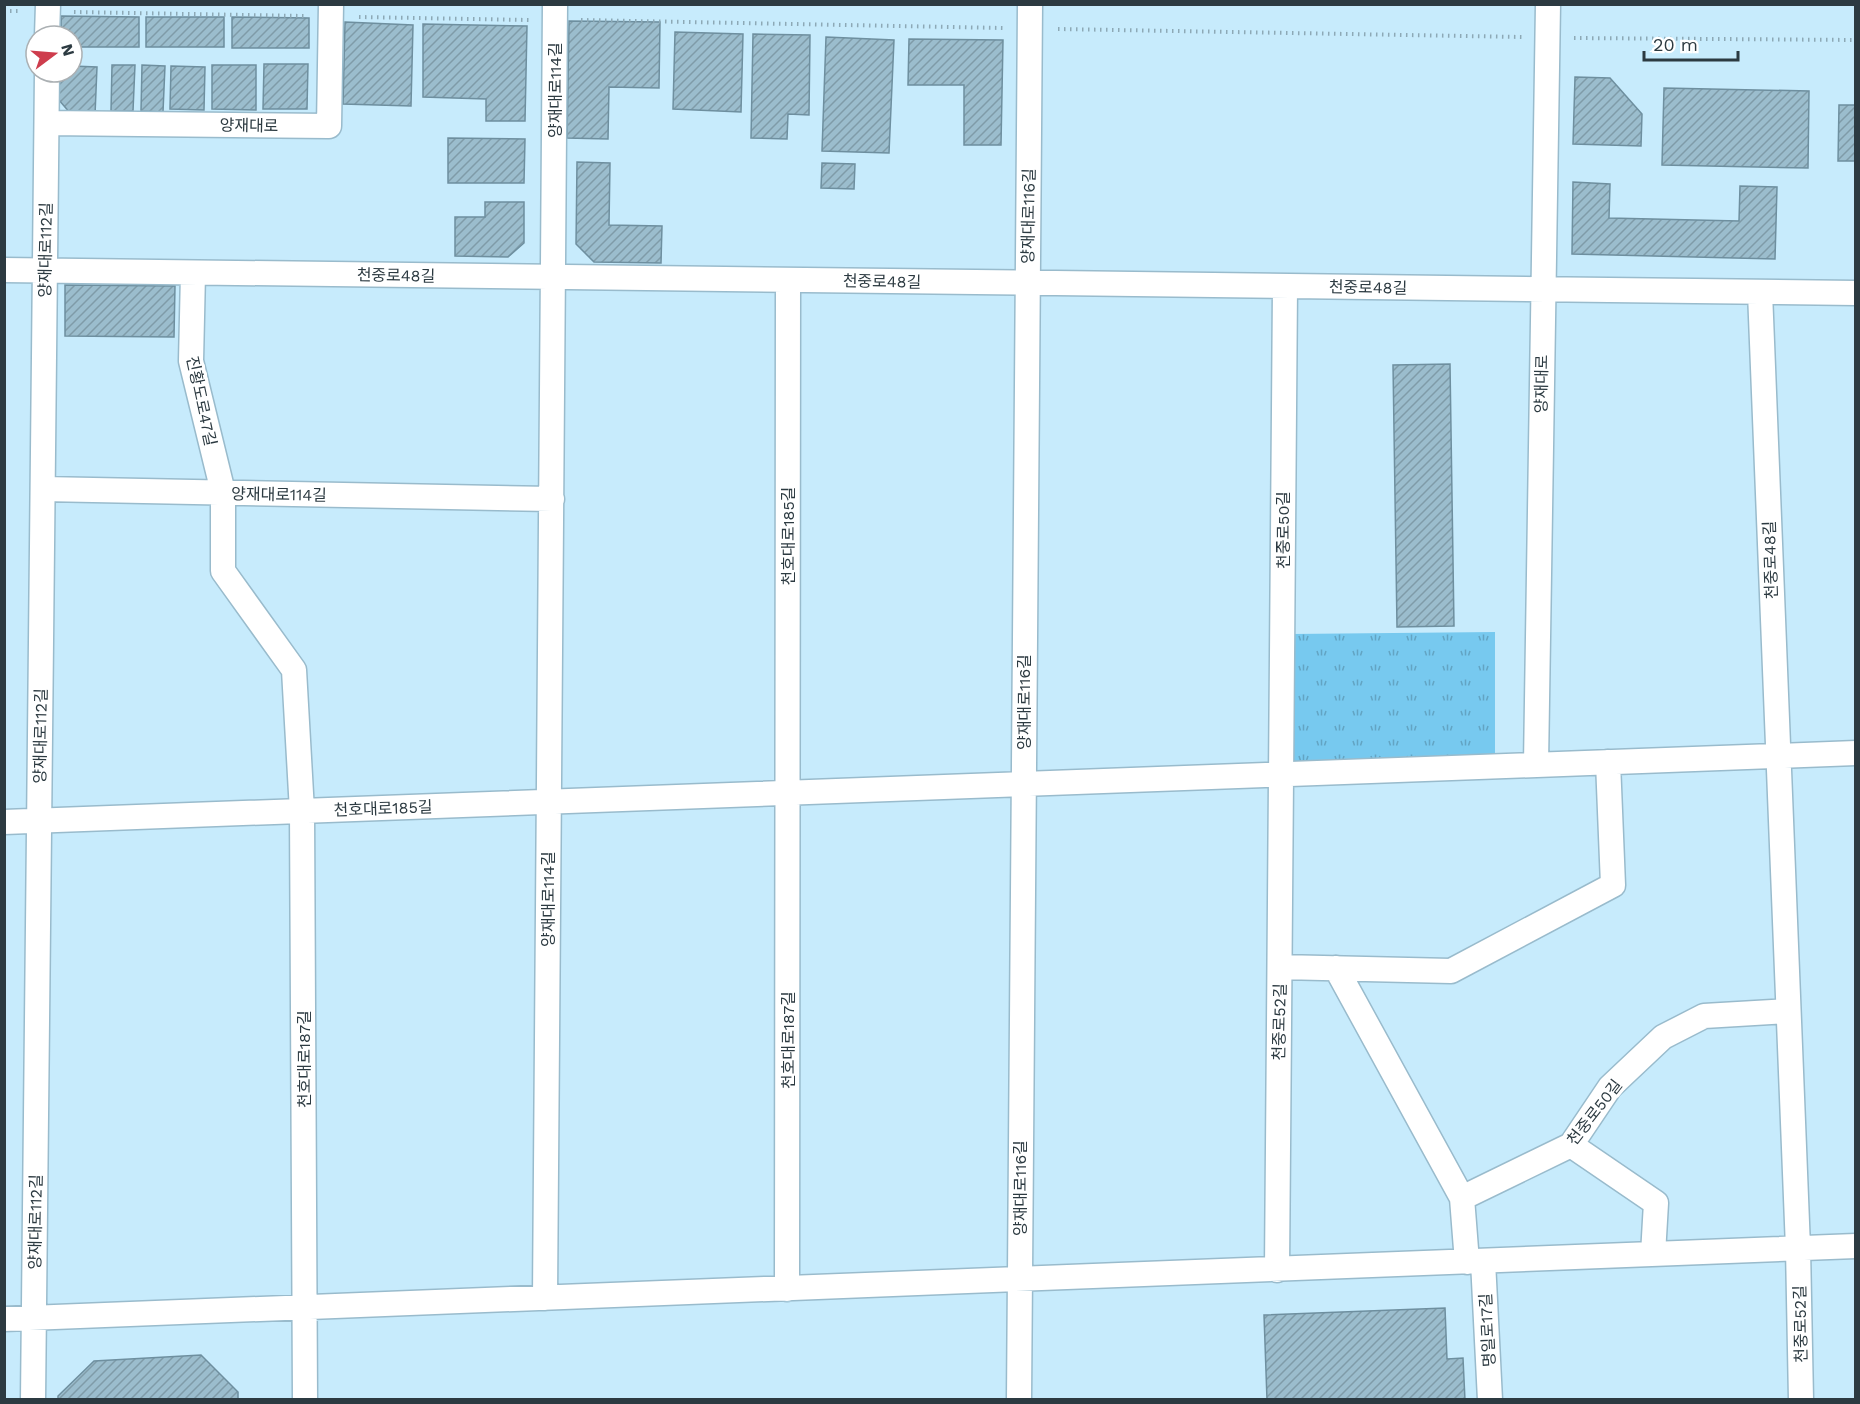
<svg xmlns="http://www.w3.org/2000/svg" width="1860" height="1404" viewBox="0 0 1860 1404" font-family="'Work Sans','Noto Sans KR',sans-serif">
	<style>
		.park { fill: url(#park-tufts) }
		.building { fill: url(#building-hatch); stroke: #6e8f9f; stroke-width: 1.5 }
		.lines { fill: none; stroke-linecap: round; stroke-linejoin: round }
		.street-casing { stroke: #9bc; stroke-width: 27 }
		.path { stroke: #8da9b6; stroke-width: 4; stroke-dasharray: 1.5 4.5; stroke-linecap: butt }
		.street { stroke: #fff; stroke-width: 24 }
		.labels { text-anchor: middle; stroke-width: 6; stroke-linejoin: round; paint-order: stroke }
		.street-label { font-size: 16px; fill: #2c3a41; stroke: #fff }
	</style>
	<defs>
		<pattern id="park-tufts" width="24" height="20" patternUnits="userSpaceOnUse" patternTransform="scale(1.5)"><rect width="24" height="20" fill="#77c9ef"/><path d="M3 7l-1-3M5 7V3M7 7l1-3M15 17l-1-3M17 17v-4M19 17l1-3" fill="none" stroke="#62a4c3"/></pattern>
		<pattern id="building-hatch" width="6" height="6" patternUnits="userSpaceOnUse" patternTransform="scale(1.5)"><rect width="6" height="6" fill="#9bbdcd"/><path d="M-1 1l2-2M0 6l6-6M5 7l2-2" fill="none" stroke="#7f9ba8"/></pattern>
	</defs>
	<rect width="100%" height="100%" fill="#c7ebfc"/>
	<path class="park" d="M 1495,632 L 1495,755 L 1293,764 L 1291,634 Z"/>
	<path class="building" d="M 61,16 L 139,17 L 139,47 L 72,47 L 72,36 L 61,36 Z
		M 146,17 L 224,17 L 224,47 L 146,47 Z
		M 232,17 L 309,18 L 309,48 L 232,48 Z
		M 569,21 L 660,22 L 659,88 L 609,87 L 608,139 L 567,138 Z
		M 345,22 L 413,25 L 411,106 L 343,104 Z
		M 423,24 L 527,26 L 525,121 L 486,121 L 486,99 L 423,97 Z
		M 675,32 L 743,34 L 741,112 L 673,109 Z
		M 753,34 L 810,35 L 809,115 L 788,114 L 787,139 L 751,138 Z
		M 826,37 L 894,40 L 889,153 L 822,151 Z
		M 909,39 L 1003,40 L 1001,145 L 964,145 L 964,85 L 908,85 Z
		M 264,64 L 308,64 L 307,109 L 263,109 Z
		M 112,65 L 135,65 L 133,111 L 111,111 Z
		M 142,65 L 165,66 L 163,112 L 141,111 Z
		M 212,65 L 256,65 L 256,110 L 212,109 Z
		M 72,66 L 97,67 L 95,115 L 71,114 L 58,99 L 59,72 L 72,72 Z
		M 171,66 L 205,67 L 204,110 L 170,109 Z
		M 1575,77 L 1610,78 L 1642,114 L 1641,146 L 1573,144 Z
		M 1664,88 L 1809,91 L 1808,168 L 1662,165 Z
		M 1839,105 L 1856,105 L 1856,161 L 1838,161 Z
		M 448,138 L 525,139 L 524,183 L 448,183 Z
		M 577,162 L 610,163 L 609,225 L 662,226 L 661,263 L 594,262 L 576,244 Z
		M 822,163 L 855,164 L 854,189 L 821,188 Z
		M 1573,182 L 1610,184 L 1609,218 L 1739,221 L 1740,186 L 1777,187 L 1775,259 L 1572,254 Z
		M 485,202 L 524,202 L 524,243 L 508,257 L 455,256 L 455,217 L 485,217 Z
		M 65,285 L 175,286 L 174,337 L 65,336 Z
		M 1450,364 L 1454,626 L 1397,627 L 1393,365 Z
		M 1445,1308 L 1447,1359 L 1463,1358 L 1465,1400 L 1267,1400 L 1264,1315 Z
		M 201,1355 L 238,1392 L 238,1400 L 58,1400 L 58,1396 L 94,1361 Z"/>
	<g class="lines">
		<defs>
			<path id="street" d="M 47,36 L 48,4
				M 47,123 L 329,126 L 331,4
				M 4,270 L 1856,293
				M 193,273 L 191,361 L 223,492 L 223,571 L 294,670 L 302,811 L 305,1400
				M 1760,292 L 1798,1248 L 1801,1400
				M 43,489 L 552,499
				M 1536,764 L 1548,4
				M 4,822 L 1856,753
				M 1280,967 L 1451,971 L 1613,885 L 1608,762
				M 1336,968 L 1462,1198 L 1467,1262
				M 1571,1145 L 1656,1203 L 1653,1254
				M 1462,1198 L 1571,1145 L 1610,1087 L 1663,1037 L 1704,1016 L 1788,1011
				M 1483,1261 L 1490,1400
				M 1277,1270 L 1285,287
				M 787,1289 L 788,280
				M 545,1298 L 555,4
				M 4,1319 L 1856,1246
				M 33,1400 L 47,72
				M 1019,1400 L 1030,4"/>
		</defs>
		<use href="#street" class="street-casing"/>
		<path class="path" d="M 4,11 L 22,11
			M 74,12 L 304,16
			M 359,17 L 529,20
			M 581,20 L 1003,28
			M 1058,29 L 1522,37
			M 1574,38 L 1856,40"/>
		<use href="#street" class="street"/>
	</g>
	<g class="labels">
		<g class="street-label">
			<text transform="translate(555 90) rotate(-90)" y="6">양재대로114길</text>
			<text transform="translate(249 125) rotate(1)" y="6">양재대로</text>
			<text transform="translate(1028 216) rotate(-89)" y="6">양재대로116길</text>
			<text transform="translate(45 250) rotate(-89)" y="6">양재대로112길</text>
			<text transform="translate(396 275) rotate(1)" y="6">천중로48길</text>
			<text transform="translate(882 281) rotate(1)" y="6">천중로48길</text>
			<text transform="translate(1368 287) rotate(1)" y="6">천중로48길</text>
			<text transform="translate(1541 384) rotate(-89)" y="6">양재대로</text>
			<text transform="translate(202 401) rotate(78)" y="6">진황도로47길</text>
			<text transform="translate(279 494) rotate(1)" y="6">양재대로114길</text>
			<text transform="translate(1283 530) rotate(-90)" y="6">천중로50길</text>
			<text transform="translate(788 536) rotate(-90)" y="6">천호대로185길</text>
			<text transform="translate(1770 560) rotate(-92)" y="6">천중로48길</text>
			<text transform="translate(1024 702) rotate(-90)" y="6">양재대로116길</text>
			<text transform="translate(40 736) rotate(-89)" y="6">양재대로112길</text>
			<text transform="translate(383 808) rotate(-2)" y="6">천호대로185길</text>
			<text transform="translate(548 899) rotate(-90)" y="6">양재대로114길</text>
			<text transform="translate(1279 1022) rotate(-89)" y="6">천중로52길</text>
			<text transform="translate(788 1040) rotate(-90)" y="6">천호대로187길</text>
			<text transform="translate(304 1059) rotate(-90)" y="6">천호대로187길</text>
			<text transform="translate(1594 1112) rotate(-52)" y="6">천중로50길</text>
			<text transform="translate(1020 1188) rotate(-90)" y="6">양재대로116길</text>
			<text transform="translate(35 1222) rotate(-89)" y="6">양재대로112길</text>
			<text transform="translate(1800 1324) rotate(-91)" y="6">천중로52길</text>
			<text transform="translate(1487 1330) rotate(-93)" y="6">명일로17길</text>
		</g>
	</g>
	<rect width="1860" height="1404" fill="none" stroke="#2c3a41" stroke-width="12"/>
	<g transform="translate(54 54) rotate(74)"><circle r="28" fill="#ffffff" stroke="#abb0b3" stroke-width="1.5"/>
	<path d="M0-4.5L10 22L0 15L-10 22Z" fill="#ce3d4d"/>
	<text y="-9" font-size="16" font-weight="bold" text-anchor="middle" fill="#2c3a41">N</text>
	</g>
	<path d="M1644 51v9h94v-9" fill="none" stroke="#2c3a41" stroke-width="3"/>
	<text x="1653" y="51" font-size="18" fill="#2c3a41" stroke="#ffffff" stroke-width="4.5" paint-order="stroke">20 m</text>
</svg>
